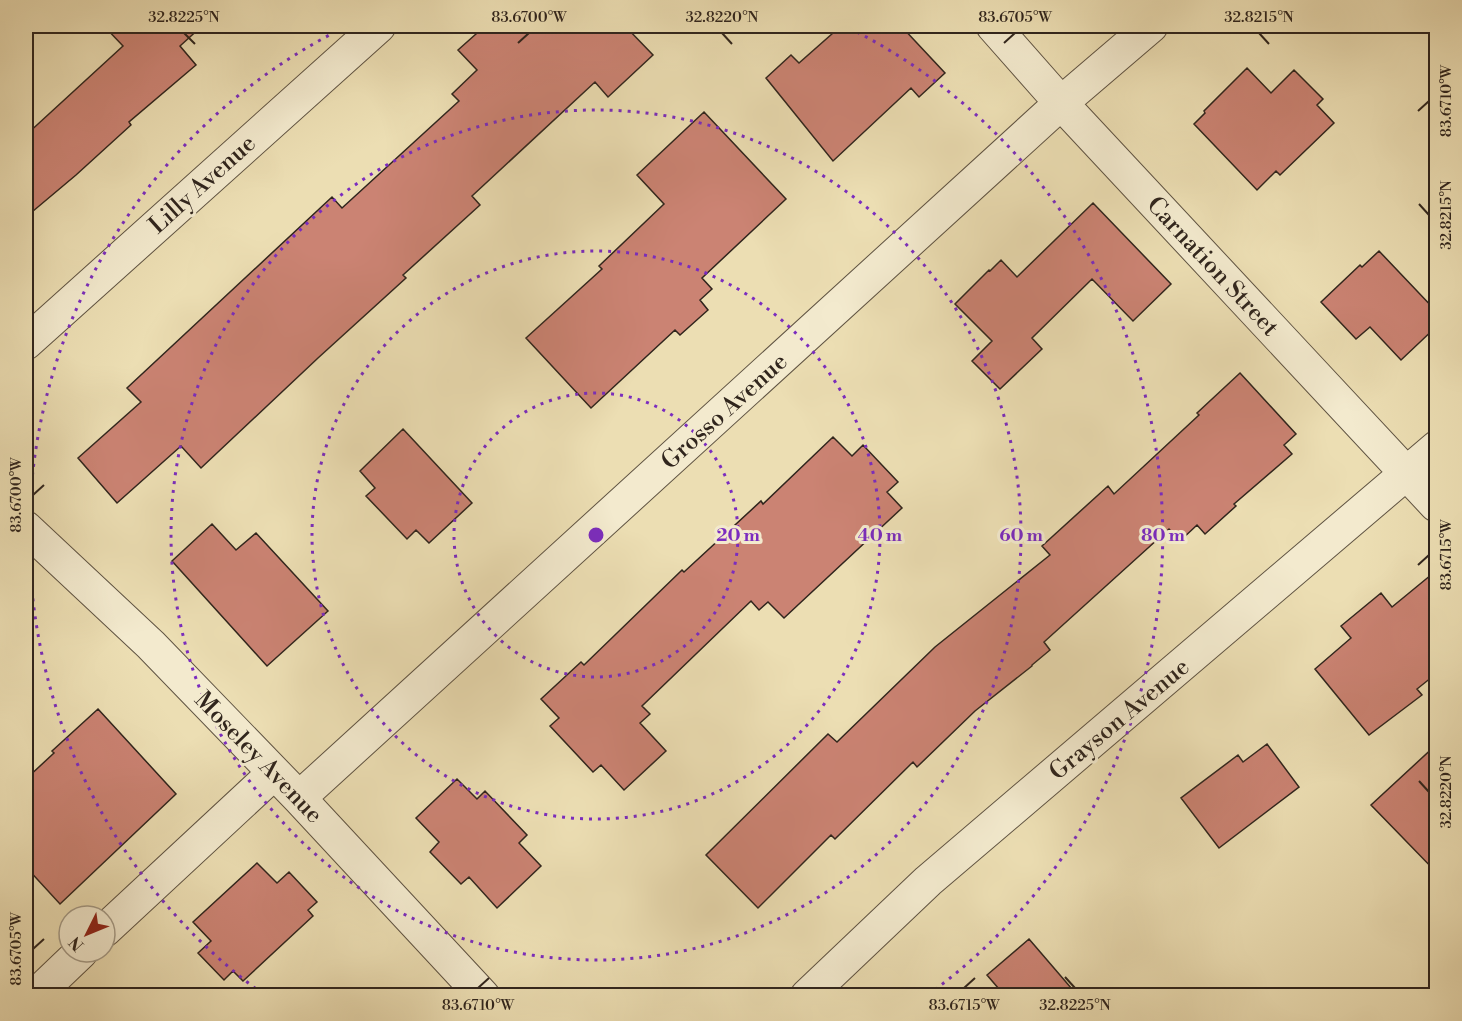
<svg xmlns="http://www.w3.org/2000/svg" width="1462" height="1021" viewBox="0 0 1462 1021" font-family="'Libre Bodoni',serif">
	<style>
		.building { fill: #cb8373; stroke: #30251d; stroke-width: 1.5 }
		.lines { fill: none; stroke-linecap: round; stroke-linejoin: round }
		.minor-casing { stroke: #5f5342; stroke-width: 35 }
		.minor { stroke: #f3eace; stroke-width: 33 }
		.ticks { fill: none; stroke: #30251d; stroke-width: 2 }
		.ring { fill: none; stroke: #7b2cbf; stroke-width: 3; stroke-dasharray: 3 6 }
		.labels { text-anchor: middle; stroke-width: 6; stroke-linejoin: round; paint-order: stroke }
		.street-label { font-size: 24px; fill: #30251d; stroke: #f3eace }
		.centre { fill: #7b2cbf; stroke: #f3eace; stroke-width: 3 }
		.ring-label { font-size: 18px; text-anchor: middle; font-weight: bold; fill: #7b2cbf; stroke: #f3eace; stroke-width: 6; stroke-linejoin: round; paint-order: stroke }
		.neatline { fill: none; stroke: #30251d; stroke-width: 2 }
		.ticks-label { font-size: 15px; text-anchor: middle; fill: #30251d }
	</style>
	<rect width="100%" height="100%" fill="#ecdeb3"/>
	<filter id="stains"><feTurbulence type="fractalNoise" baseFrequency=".00333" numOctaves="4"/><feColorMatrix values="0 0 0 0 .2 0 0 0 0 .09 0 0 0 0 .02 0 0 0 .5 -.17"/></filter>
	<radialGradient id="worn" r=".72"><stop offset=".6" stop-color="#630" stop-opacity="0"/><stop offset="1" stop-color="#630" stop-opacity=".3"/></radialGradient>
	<path class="building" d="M 104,26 L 202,26 L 180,46 L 196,65 L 129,122 L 131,125 L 76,175 L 26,217 L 26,135 L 123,46 Z
		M 485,26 L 625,26 L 653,55 L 608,97 L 595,82 L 472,196 L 480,205 L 403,275 L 406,278 L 318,358 L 201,468 L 181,446 L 117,503 L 78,458 L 141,402 L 127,388 L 332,197 L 342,208 L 459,101 L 452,94 L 477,70 L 458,50 Z
		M 841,26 L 901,26 L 945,73 L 919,97 L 911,88 L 833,161 L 766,78 L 791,55 L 799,63 Z
		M 1247,68 L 1271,93 L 1294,70 L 1323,99 L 1317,105 L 1334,123 L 1280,175 L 1276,171 L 1257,190 L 1194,124 L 1205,113 L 1204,111 Z
		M 704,112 L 786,199 L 702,278 L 712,289 L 700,300 L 708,310 L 680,335 L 675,330 L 591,408 L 526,338 L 602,269 L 599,266 L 664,204 L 637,175 Z
		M 1093,203 L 1171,284 L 1133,321 L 1092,279 L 1032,338 L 1042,349 L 1000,389 L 972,361 L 992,341 L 955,304 L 989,270 L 990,271 L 1001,260 L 1017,277 Z
		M 1379,251 L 1437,312 L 1437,326 L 1401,360 L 1370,327 L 1356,339 L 1321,302 L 1360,265 L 1362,267 Z
		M 1240,373 L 1296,434 L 1284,445 L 1292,454 L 1234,504 L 1236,506 L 1205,534 L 1197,525 L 1180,541 L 1169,529 L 1044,642 L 1050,650 L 1032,665 L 1032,666 L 975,711 L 917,767 L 913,762 L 835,839 L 831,835 L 758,908 L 706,855 L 828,734 L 837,742 L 935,647 L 1050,555 L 1042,546 L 1108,486 L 1114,494 L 1199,415 L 1197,413 Z
		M 403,429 L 472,503 L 429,543 L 416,530 L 407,539 L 366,496 L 375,488 L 360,471 Z
		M 833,437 L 852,456 L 863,445 L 898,482 L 887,492 L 902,508 L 784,618 L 768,602 L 759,610 L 751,601 L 642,706 L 650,714 L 640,723 L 666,751 L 624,790 L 601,765 L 593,772 L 550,726 L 559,718 L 541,699 L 581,662 L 584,665 L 682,570 L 684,572 L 761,501 L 763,504 Z
		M 212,524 L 236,550 L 256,533 L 328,611 L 267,666 L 172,561 Z
		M 1437,570 L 1437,673 L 1417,689 L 1422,695 L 1369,735 L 1315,669 L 1351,638 L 1341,626 L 1381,593 L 1392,607 Z
		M 98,709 L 176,794 L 60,904 L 26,867 L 26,779 L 54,753 L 52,751 Z
		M 1267,744 L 1299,787 L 1219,848 L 1181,798 L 1238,755 L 1243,762 Z
		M 1437,744 L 1437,873 L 1371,805 Z
		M 457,779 L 477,799 L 485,791 L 527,835 L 519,843 L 541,866 L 497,908 L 469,877 L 461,884 L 430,852 L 439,842 L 416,818 Z
		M 257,863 L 277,883 L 289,872 L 317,902 L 308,910 L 313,916 L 243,981 L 233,971 L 224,980 L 198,953 L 211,941 L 193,922 Z
		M 1029,939 L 1078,996 L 1005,996 L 987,975 Z"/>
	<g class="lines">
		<defs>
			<path id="minor" d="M 993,26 L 1061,103 L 1436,505
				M 26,343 L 379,26
				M 26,528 L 151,645 L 299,798 L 483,996
				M 299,798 L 1061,103 L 1151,26
				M 105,930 L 274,773
				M 35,996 L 81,952
				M 807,996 L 928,881 L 1436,448"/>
		</defs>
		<use href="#minor" class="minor-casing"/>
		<use href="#minor" class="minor"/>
	</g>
	<path class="ticks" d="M 184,33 L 195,44M 722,33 L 732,44M 1259,33 L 1269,44M 518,43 L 529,33M 1004,43 L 1015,33M 1418,111 L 1429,101M 1419,204 L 1429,215M 33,495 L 44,485M 1418,565 L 1429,555M 1419,781 L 1429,792M 33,949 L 44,939M 1065,977 L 1075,988M 478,988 L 489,978M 964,988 L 975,978"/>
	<g class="ring">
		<circle cx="596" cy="535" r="142"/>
		<circle cx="596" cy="535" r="284"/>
		<circle cx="596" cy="535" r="425"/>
		<path d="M263 994A567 567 0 0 1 343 28M849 28A567 567 0 0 1 929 994"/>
	</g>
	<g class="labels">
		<g class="street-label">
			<text transform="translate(202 184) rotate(-42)" y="8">Lilly Avenue</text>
			<text transform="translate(1213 266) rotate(47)" y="8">Carnation Street</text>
			<text transform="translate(724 411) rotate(-42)" y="8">Grosso Avenue</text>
			<text transform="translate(1119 719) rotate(-40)" y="8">Grayson Avenue</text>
			<text transform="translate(259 757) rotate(46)" y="8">Moseley Avenue</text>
		</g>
	</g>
	<circle cx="596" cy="535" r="9" class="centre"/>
	<g class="ring-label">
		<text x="738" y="541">20 m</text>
		<text x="880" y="541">40 m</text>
		<text x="1021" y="541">60 m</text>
		<text x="1163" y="541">80 m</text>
	</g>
	<rect width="1462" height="1021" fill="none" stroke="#ecdeb3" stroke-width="66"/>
	<g transform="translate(87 934) rotate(227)"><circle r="28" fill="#f3eace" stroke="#a59b87" stroke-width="1.5"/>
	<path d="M0-4.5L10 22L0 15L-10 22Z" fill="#8f2418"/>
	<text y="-9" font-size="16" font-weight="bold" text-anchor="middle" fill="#30251d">N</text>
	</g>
	<rect x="33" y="33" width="1396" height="955" class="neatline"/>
	<g class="ticks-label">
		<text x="184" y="22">32.8225°N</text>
		<text x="529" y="22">83.6700°W</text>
		<text x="722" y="22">32.8220°N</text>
		<text x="1015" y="22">83.6705°W</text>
		<text x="1259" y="22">32.8215°N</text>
		<text transform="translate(1446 101) rotate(-90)" y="5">83.6710°W</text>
		<text transform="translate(1446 215) rotate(-90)" y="5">32.8215°N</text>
		<text transform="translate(16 495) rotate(-90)" y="5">83.6700°W</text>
		<text transform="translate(1446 555) rotate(-90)" y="5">83.6715°W</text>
		<text transform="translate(1446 792) rotate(-90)" y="5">32.8220°N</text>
		<text transform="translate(16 949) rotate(-90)" y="5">83.6705°W</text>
		<text x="478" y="1010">83.6710°W</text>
		<text x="964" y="1010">83.6715°W</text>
		<text x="1075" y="1010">32.8225°N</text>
	</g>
	<rect width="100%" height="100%" filter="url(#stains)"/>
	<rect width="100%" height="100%" fill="url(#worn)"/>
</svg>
